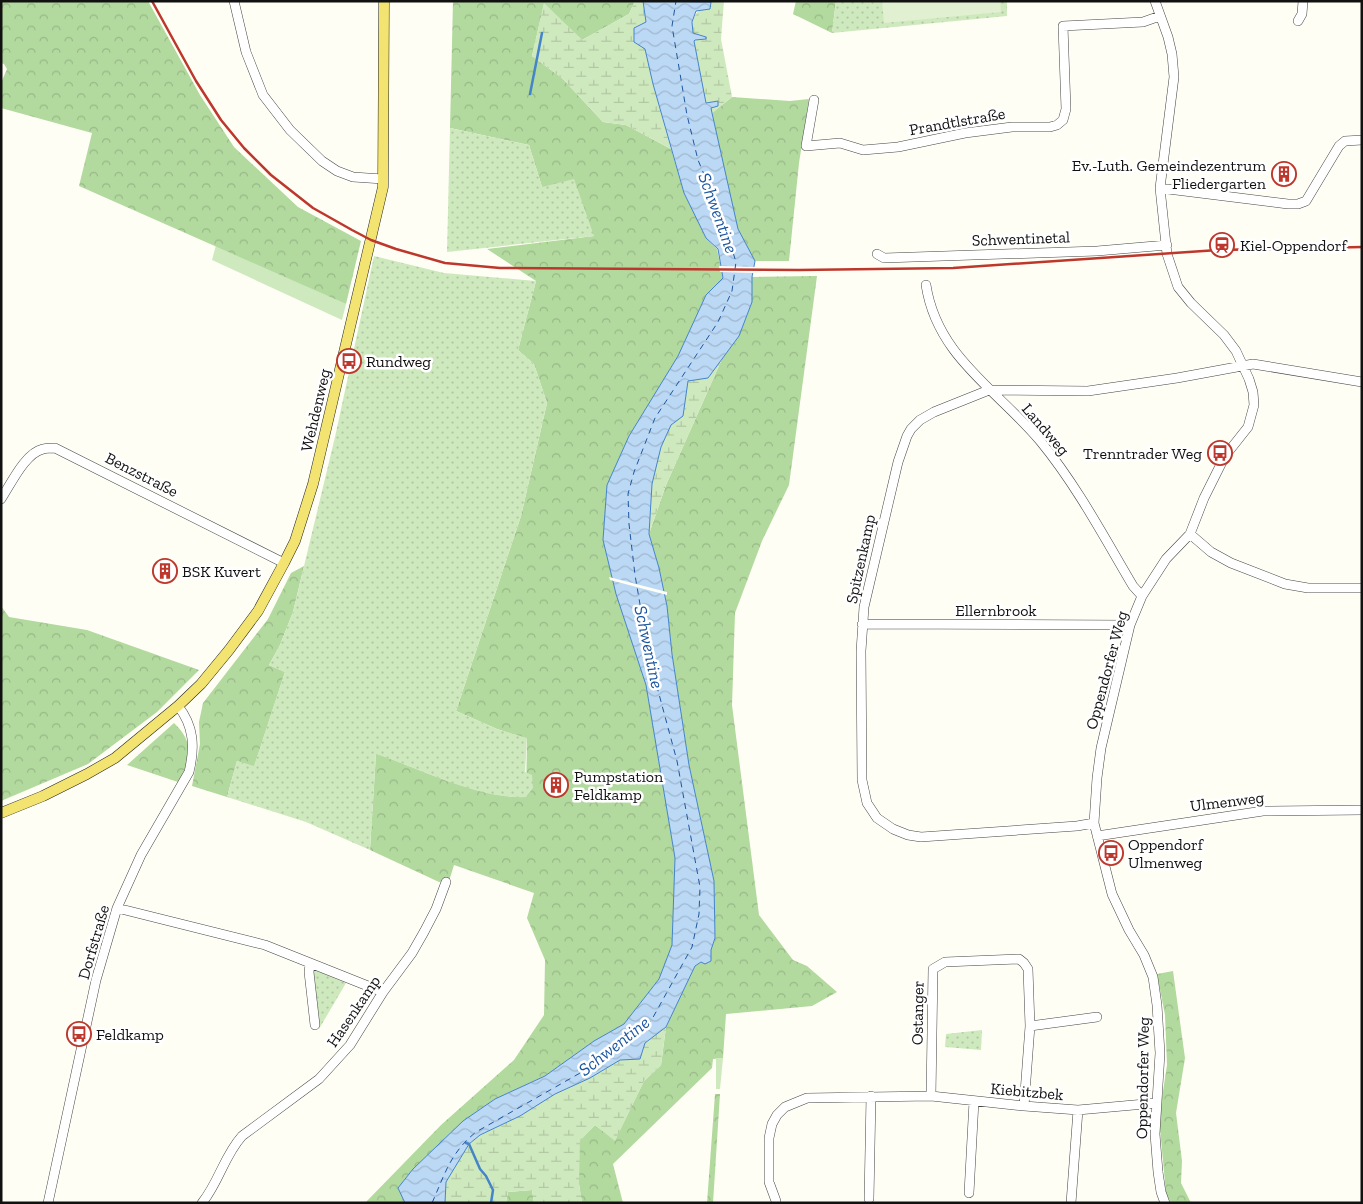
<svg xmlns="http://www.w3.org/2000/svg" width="1363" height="1204" viewBox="0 0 1363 1204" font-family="'Zilla Slab',serif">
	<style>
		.grass { fill: #cfe9be }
		.forest { fill: url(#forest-crowns) }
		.wetland { fill: url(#wetland-marsh) }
		.park { fill: url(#park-dots) }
		.pitch { fill: #e1f0d0 }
		.water { fill: url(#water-waves); stroke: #4484c9 }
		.pier { fill: #fffef5 }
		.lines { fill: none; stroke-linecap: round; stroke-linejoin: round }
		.stream { stroke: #4484c9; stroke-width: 2.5 }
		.ferry { stroke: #1d56a0; stroke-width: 1; stroke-dasharray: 6 5; stroke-linecap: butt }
		.minor-casing { stroke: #444; stroke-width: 10 }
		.major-casing { stroke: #222; stroke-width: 11 }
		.minor { stroke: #fff; stroke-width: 9 }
		.major { stroke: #f3e370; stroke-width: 10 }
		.rail { stroke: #bd372c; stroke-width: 2.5 }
		.labels { text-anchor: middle; stroke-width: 5; stroke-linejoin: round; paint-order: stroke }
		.street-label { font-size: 16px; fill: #111; stroke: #fff }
		.poi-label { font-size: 16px; fill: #111; stroke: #fff; text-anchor: start }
		.water-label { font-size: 18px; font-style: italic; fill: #1d56a0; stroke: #fff }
	</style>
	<defs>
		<pattern id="forest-crowns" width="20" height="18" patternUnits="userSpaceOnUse" patternTransform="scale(1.25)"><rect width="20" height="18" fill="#b2d99e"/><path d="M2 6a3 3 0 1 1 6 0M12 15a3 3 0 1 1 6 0" fill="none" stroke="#98b987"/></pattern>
		<pattern id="wetland-marsh" width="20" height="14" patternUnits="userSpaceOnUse" patternTransform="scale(1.25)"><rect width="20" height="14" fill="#cfe9be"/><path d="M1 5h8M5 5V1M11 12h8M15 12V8" fill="none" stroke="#b1c7a2"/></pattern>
		<pattern id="park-dots" width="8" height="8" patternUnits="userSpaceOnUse" patternTransform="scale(1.25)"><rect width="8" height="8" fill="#cfe9be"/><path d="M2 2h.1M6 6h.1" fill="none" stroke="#b1c7a2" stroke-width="1.8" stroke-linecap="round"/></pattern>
		<pattern id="water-waves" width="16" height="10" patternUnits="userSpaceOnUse" patternTransform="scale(1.25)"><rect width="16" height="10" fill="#bbd8f4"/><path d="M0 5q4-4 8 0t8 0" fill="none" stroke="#a0b8d0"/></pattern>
	</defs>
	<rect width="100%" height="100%" fill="#fffef5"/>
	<path class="grass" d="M 216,245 L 346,304 L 342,320 L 212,260 Z
		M 723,1058 L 720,1089 L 716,1089 L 716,1059 Z"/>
	<path class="forest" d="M 1,1 L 148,1 L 200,95 L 234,147 L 298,207 L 361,241 L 346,304 L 79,186 L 92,133 L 1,108 L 1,83 L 7,69 L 4,64 L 1,63 Z
		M 453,1 L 635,1 L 629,14 L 582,40 L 544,4 L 532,56 L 562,78 L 603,122 L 626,125 L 671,149 L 684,193 L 706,238 L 717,249 L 723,278 L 706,295 L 678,356 L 629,436 L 607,485 L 603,540 L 616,594 L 646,685 L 675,858 L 672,945 L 659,979 L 624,1024 L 594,1041 L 545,1076 L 495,1099 L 463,1121 L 413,1169 L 398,1188 L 405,1203 L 365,1203 L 441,1125 L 514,1060 L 544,1015 L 545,960 L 527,918 L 534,893 L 454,865 L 449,881 L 439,882 L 370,850 L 376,753 C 418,769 483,799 526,797 L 527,739 L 497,729 L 456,711 L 521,516 L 547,403 L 534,364 L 518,350 L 536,281 L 487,249 L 594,236 L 542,187 L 529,145 L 450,128 Z
		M 796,1 L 836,1 L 832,33 L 793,14 Z
		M 732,97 L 790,101 L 809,99 L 799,163 L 789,261 L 755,261 L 738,230 L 712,113 Z
		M 817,276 L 789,485 L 762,541 L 735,613 L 732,705 L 759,915 L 793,960 L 807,966 L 837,992 L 812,1006 L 726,1014 L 723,1058 L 713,1059 L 712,1068 L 613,1164 L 623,1203 L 582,1203 L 579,1184 L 579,1141 L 595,1125 L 615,1140 L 644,1081 L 661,1065 L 666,1027 L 695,966 L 701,962 L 711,961 L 711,950 L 715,938 L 714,881 L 689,765 L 672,654 L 667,606 L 659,568 L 649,534 L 666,485 L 722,359 L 739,336 L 752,302 L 752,277 Z
		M 304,566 L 293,612 L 280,645 L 269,665 L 285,672 L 254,767 L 237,761 L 227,797 L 192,786 L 200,744 L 199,722 L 203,703 L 268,619 L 291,573 Z
		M 1,606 L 9,617 L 87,630 L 199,670 L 157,712 L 88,764 L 1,801 Z
		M 174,723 C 195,743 191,759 178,782 L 127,765 Z
		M 1173,971 L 1185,1058 L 1176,1113 L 1182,1161 L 1181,1183 L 1191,1203 L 1171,1203 L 1166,1193 L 1159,1118 L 1167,1065 L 1165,1015 L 1157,974 Z
		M 715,1094 L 720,1094 L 713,1203 L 707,1203 Z
		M 532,1190 L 534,1203 L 506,1203 L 508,1192 Z"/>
	<path class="wetland" d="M 635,1 L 643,1 L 646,22 L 645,48 L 653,84 L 671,149 L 626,125 L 603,122 L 562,78 L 532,56 L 544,3 L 582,40 L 629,14 Z
		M 709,1 L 724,1 L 721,39 L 732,97 L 712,113 L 711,108 L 717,101 L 706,103 L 694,41 L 695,40 L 706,39 L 692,33 C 692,14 696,12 711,2 Z
		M 722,359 L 666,485 L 649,534 L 652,484 L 661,447 L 671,425 L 683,416 L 688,380 L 708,378 Z
		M 666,1027 L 661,1065 L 644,1081 L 615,1141 L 595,1125 L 580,1141 L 579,1184 L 582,1203 L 534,1203 L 532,1190 L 508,1192 L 506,1203 L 445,1203 L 446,1182 L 469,1144 L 480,1135 L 520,1116 L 555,1094 L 590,1078 L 620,1060 L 639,1059 L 645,1043 Z"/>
	<path class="park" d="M 836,1 L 1007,1 L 1007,16 L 832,33 Z
		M 450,128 L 529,145 L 542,187 L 574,179 L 594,236 L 447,252 Z
		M 374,256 L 444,273 L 536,281 L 518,350 L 534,364 L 547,403 L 521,516 L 456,711 L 497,729 L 527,738 L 525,772 L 532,775 L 533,788 L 526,797 C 480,800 421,769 376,754 L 370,850 L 306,822 L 227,797 L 237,761 L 254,766 L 285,672 L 269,665 L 280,645 L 293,612 L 335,437 Z
		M 313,969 L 346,983 L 319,1029 L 311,974 Z
		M 982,1030 L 981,1050 L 945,1047 L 946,1034 Z"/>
	<path class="pitch" d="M 882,1 L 1000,1 L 1001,12 L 884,23 Z"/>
	<path class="water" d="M 643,1 L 711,2 L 710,9 L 696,11 L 692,22 L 693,33 L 706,37 L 706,39 L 695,40 L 694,41 L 706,103 L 718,101 L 718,106 L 711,108 L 712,113 L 738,229 L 755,261 L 752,277 L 752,302 L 739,336 L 708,378 L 688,381 L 683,416 L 671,425 L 661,447 L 652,484 L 649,534 L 659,568 L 667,606 L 672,654 L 689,765 L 714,881 L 715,938 L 711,950 L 711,961 L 705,964 L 701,962 L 695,966 L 666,1027 L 645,1043 L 640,1059 L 620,1060 L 590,1078 L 555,1094 L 520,1116 L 480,1135 L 469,1144 L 446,1182 L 445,1203 L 405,1203 L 398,1188 L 413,1169 L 463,1121 L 495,1099 L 545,1076 L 594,1041 L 624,1024 L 659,979 L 672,945 L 675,858 L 646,685 L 616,594 L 603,540 L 607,485 L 629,436 L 678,356 L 706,295 L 723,278 L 718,249 L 706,238 L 684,193 L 653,84 L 645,49 L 634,42 L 634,28 L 646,22 Z"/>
	<path class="pier" d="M 719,266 L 757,267 L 755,273 L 720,272 Z
		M 609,577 L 667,592 L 667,595 L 610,580 Z"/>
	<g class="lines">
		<path class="stream" d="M 530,94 L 542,33
			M 466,1143 L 469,1144 L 480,1169 L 486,1176 L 493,1190 L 491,1203"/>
		<path class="ferry" d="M 432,1203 C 445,1174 450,1153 476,1132 L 596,1064 L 651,1021 L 692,947 L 699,914 L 700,887 L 677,761 L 649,657 L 635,575 L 629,524 L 628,494 L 634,472 L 655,418 L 718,322 L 732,291 L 736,262 L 722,217 L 698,160 L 687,115 L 672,26 L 676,1"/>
		<defs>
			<path id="minor" d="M 234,1 L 246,52 L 263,95 L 290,130 L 322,161 L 337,171 L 353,177 L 383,179
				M 1155,1 L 1168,37 L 1172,54 L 1174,77 L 1160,188 L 1167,254 L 1178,287 L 1191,303 L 1224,335 L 1236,351 L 1249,379 L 1253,392 L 1254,405 L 1248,427 L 1225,456 L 1204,498 L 1190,534 L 1166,559 L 1142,596 L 1130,625 L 1101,748 L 1097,778 L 1094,823 L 1112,894 L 1129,930 L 1144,955 L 1153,977 L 1157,1005 L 1160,1053 L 1155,1134 L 1158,1172 L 1161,1192 L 1165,1203
				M 1298,21 L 1302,14 L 1303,1
				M 814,100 L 806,146 L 840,143 L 863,150 L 898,147 L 965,133 L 1012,127 L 1050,127 L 1057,125 L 1063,120 L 1066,109 L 1063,26 L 1143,22 L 1160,16
				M 1160,188 L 1288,204 L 1298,204 L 1306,201 L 1339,146 L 1345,141 L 1362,140
				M 877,254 L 884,258 L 1097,251 L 1167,245
				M 926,285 C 937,357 998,390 1041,442 C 1077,486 1104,537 1133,586 L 1142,596
				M 1,499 C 11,484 25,453 43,449 C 46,448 51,448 55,448 L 284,563
				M 1190,534 L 1211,552 L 1231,563 L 1285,584 L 1308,588 L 1362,588
				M 862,624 L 1130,625
				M 1094,823 L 1077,826 L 921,837 L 908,835 L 893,829 L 877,818 L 867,803 L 862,780 L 861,651 L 864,607 L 898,462 L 907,436 L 911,429 L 920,420 L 934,412 L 989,390 L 1088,391 L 1177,378 L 1253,364 L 1362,382
				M 1097,836 L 1263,811 L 1362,810
				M 117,908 L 265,945 L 383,992
				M 310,964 L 309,972 L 315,1025
				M 1030,1026 L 1097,1017
				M 931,1096 L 933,969 L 945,962 L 1019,959 L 1024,963 L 1028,969 L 1030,1026 L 1024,1106
				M 969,1193 L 974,1101
				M 869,1199 L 871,1096
				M 776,1201 L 769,1182 L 769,1138 L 772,1124 L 777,1115 L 785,1107 L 807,1098 L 931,1096 L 1024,1106 L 1078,1110 L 1156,1103
				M 48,1203 L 96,980 L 117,908 L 141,855 L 189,772 C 195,747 194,726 178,706
				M 202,1203 C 219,1182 224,1156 242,1136 L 319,1079 L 350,1045 L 383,992 L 412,953 L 424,932 L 436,909 L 446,882
				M 1071,1203 L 1078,1110"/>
			<path id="major" d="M 1,813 L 43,796 L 87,774 L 115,758 L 178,706 L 201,684 L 229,650 L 258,611 L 284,563 L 295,541 L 313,484 L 383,187 L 384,1"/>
		</defs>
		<use href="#minor" class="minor-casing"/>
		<use href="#major" class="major-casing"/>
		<use href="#minor" class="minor"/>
		<use href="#major" class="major"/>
		<path class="rail" d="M 152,1 L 196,81 L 221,120 L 244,148 L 271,175 L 313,208 L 352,230 L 371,240 L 396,249 L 445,263 L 500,268 L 799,270 L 953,268 L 1218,250 L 1362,247"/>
	</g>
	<defs>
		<symbol id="building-ring" viewBox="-11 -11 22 22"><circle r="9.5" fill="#fff" stroke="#bd372c" stroke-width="1.5"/><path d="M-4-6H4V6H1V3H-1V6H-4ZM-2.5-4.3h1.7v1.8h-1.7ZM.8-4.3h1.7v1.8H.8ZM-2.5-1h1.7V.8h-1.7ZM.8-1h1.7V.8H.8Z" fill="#bd372c"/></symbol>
		<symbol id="station-ring" viewBox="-11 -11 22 22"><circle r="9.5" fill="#fff" stroke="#bd372c" stroke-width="1.5"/><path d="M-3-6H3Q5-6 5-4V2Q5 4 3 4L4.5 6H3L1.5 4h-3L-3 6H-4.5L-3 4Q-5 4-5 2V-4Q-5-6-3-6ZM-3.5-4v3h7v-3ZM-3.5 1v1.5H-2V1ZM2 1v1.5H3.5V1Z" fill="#bd372c"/></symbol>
		<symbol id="bus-ring" viewBox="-11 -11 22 22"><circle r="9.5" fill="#fff" stroke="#bd372c" stroke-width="1.5"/><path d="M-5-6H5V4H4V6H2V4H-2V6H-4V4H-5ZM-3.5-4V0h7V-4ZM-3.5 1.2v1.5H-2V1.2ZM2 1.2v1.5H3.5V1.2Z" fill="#bd372c"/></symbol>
	</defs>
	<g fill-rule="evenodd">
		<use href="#building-ring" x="1270" y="160" width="28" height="28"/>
		<use href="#station-ring" x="1208" y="231" width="28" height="28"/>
		<use href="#bus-ring" x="335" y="347" width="28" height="28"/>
		<use href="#bus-ring" x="1206" y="439" width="28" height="28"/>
		<use href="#building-ring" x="151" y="557" width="28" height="28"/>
		<use href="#building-ring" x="542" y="771" width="28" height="28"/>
		<use href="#bus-ring" x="1097" y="839" width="28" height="28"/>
		<use href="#bus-ring" x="65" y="1020" width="28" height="28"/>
	</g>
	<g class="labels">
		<g class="street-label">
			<text transform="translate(957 121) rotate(-10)" y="6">Prandtlstraße</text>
			<text transform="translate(1021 238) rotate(-2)" y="6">Schwentinetal</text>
			<text transform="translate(315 410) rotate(-77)" y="6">Wehdenweg</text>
			<text transform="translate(1046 429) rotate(49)" y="6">Landweg</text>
			<text transform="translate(142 474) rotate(27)" y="6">Benzstraße</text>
			<text transform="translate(860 559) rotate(-78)" y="6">Spitzenkamp</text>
			<text x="996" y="616">Ellernbrook</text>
			<text transform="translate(1106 670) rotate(-75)" y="6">Oppendorfer Weg</text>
			<text transform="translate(1227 801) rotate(-7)" y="6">Ulmenweg</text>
			<text transform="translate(93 942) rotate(-74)" y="6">Dorfstraße</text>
			<text transform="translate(353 1011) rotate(-56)" y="6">Hasenkamp</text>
			<text transform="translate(917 1013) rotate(-89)" y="6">Ostanger</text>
			<text transform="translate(1142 1078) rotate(-89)" y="6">Oppendorfer Weg</text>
			<text transform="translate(1027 1091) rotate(5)" y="6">Kiebitzbek</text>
		</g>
		<g class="poi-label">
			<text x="1266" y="171" text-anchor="end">Ev.-Luth. Gemeindezentrum<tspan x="1266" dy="18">Fliedergarten</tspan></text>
			<text x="1240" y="251">Kiel-Oppendorf</text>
			<text x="366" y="367">Rundweg</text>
			<text x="1202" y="459" text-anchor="end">Trenntrader Weg</text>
			<text x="182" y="577">BSK Kuvert</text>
			<text x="574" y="782">Pumpstation<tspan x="574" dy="18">Feldkamp</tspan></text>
			<text x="1128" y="850">Oppendorf<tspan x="1128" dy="18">Ulmenweg</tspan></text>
			<text x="96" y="1040">Feldkamp</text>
		</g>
		<g class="water-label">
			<text transform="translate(718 213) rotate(70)" y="6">Schwentine</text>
			<text transform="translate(649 647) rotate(78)" y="6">Schwentine</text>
			<text transform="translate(614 1046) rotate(-38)" y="6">Schwentine</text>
		</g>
	</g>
	<rect width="1363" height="1204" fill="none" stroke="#111111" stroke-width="5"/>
</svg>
